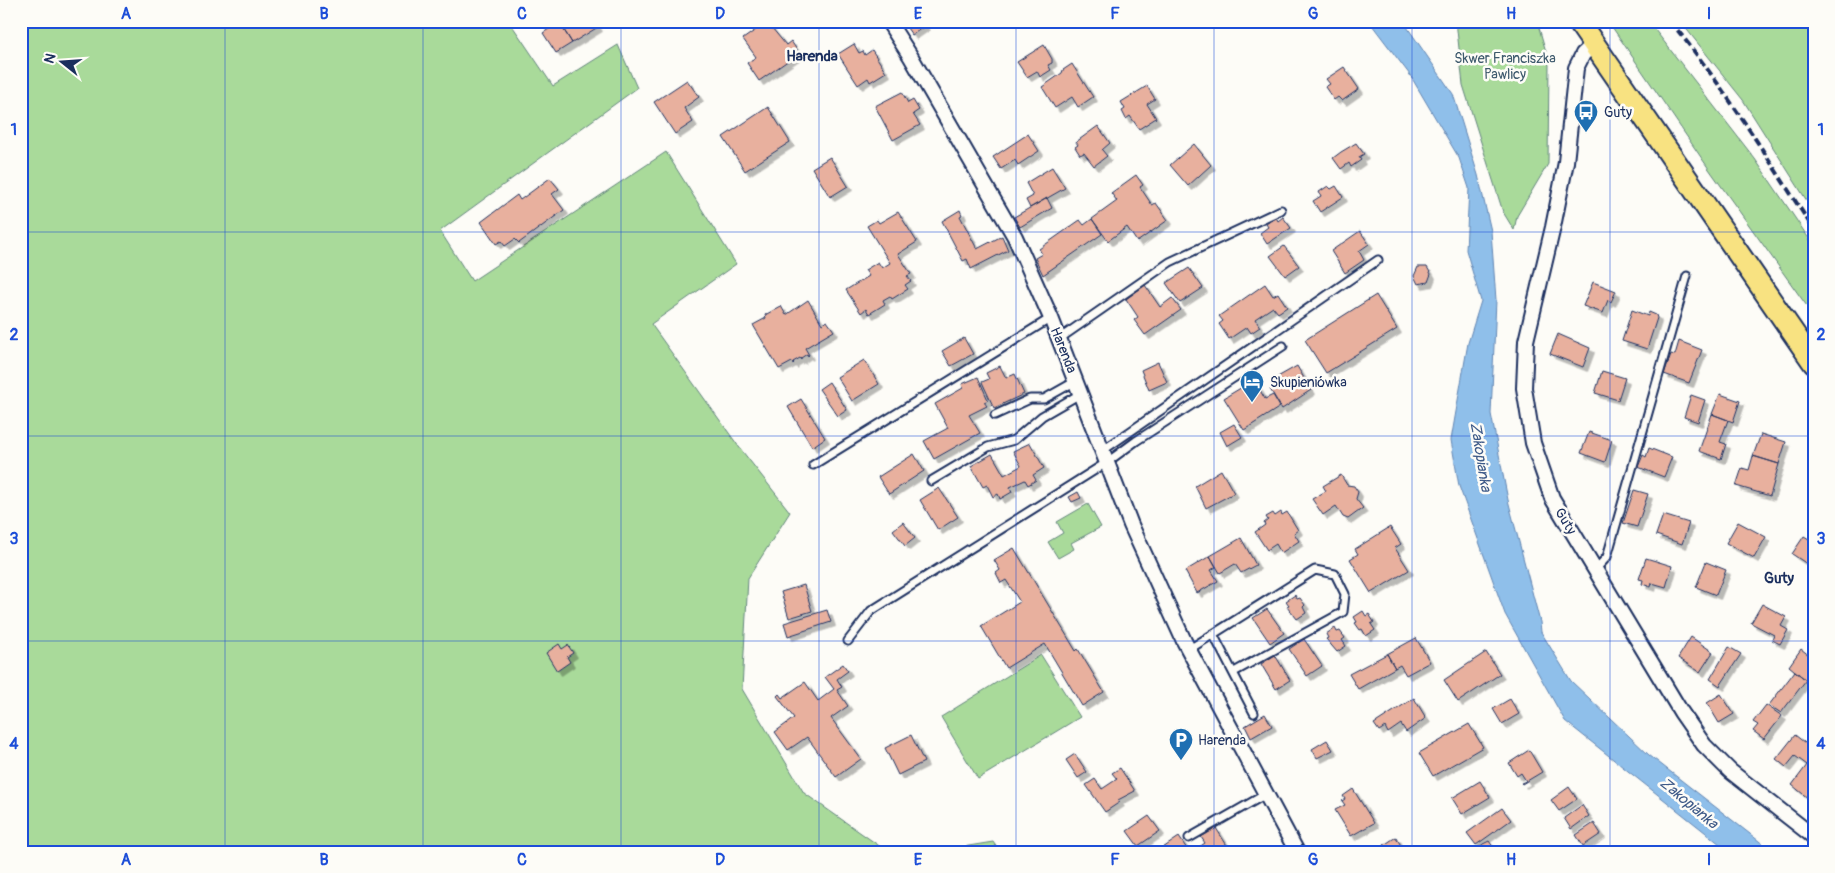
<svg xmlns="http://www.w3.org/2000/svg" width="1835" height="873" viewBox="0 0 1835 873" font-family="Pangolin,sans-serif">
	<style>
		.green { fill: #a9da9a; stroke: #62847c }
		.water { fill: #8fbfea; stroke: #6185b2 }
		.building { fill: #e8b09e; stroke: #1b2f5e; filter: url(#shadow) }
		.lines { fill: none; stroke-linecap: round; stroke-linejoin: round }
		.service-casing { stroke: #1b2f5e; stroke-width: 11 }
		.minor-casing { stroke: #1b2f5e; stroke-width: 18 }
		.primary-casing { stroke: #1b2f5e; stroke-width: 25 }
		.service { stroke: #fdfcf7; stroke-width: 7 }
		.minor { stroke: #fdfcf7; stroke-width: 14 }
		.primary { stroke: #f8e281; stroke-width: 21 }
		.rail { stroke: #1b2f5e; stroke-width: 4; stroke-dasharray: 8 4; stroke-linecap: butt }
		.grid { fill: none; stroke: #1d4ed8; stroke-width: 1; stroke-opacity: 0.55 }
		.labels { text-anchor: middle; stroke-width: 5; stroke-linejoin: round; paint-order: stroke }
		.park-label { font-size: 14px; fill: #3e5a6d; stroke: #fdfcf7 }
		.poi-label { font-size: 14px; fill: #1b2f5e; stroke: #fdfcf7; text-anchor: start }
		.street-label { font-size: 14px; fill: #1b2f5e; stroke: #fdfcf7 }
		.neighbourhood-label { font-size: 15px; font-weight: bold; fill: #1b2f5e; stroke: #fdfcf7 }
		.water-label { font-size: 15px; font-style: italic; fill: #3e5a88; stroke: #fdfcf7 }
		.neatline { fill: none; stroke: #1d4ed8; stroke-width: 2 }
		.grid-label { font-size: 16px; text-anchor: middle; font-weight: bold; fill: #1d4ed8 }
	</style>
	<defs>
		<filter id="shadow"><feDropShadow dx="4.5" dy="4.5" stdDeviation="0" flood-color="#0004"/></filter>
	</defs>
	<rect width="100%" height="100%" fill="#fdfcf7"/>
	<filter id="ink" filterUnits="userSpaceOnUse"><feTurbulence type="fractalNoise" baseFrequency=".02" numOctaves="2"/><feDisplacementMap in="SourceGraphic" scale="10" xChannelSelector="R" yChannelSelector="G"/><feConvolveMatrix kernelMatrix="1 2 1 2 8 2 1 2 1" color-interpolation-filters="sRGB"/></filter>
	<g filter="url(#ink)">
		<path class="green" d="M 21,21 L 232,21 L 233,24 L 238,21 L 509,21 L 553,86 L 618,45 L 637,88 L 440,231 L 472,281 L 666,152 L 736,264 L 651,324 L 739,447 L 790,512 L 748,578 L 742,689 L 804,793 L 888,852 L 21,852 Z
			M 1456,21 L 1537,21 L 1549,62 L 1548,164 L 1517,216 L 1514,230 L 1503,212 L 1463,85 Z
			M 1608,21 L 1648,21 L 1755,159 L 1814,246 L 1814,316 L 1709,169 Z
			M 1680,21 L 1814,21 L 1814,212 L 1743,100 Z
			M 1088,504 L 1101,527 L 1071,543 L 1074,549 L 1058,558 L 1048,542 L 1063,533 L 1057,522 Z
			M 1041,655 L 1080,717 L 978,779 L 941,717 Z
			M 993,842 L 1000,852 L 932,852 Z"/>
		<path class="water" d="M 1369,21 L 1403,21 L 1453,94 L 1478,175 L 1491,231 L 1496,300 L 1491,414 L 1508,500 L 1540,622 L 1541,632 L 1571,681 L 1649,755 L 1773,852 L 1730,852 L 1565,721 L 1505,614 L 1459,486 L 1451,440 L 1468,343 L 1481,301 L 1466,250 L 1469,188 L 1459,158 L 1410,75 Z"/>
		<path class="building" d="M 561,21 L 594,21 L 598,27 L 572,43 L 559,22 Z
			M 902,21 L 921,21 L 925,26 L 912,35 Z
			M 559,22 L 572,43 L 556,53 L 543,33 Z
			M 767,22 L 786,45 L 791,41 L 799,53 L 759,81 L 747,63 L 756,57 L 743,39 Z
			M 854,44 L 859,53 L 863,51 L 865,55 L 872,50 L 886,72 L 870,82 L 868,78 L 858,85 L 838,54 Z
			M 1044,45 L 1052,59 L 1052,63 L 1048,65 L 1051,70 L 1040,77 L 1037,71 L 1027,77 L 1017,62 Z
			M 1072,64 L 1093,97 L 1078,107 L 1072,97 L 1055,108 L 1042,87 L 1062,73 L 1063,70 Z
			M 1344,67 L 1359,89 L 1342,101 L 1338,97 L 1334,100 L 1325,87 L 1330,84 L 1326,79 Z
			M 687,80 L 699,97 L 684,108 L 693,122 L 675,134 L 654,102 Z
			M 1147,86 L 1155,99 L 1147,104 L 1156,118 L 1139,129 L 1130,116 L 1126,119 L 1122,111 L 1125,109 L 1121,102 Z
			M 902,92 L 908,103 L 913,100 L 919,110 L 913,114 L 920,125 L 893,140 L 875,106 Z
			M 768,107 L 790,142 L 745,171 L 723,137 Z
			M 1098,126 L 1110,143 L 1102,150 L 1107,156 L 1094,166 L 1084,153 L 1080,155 L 1075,147 L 1078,145 L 1076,142 Z
			M 1028,134 L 1039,151 L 1018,165 L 1015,160 L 1001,169 L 993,157 Z
			M 1356,143 L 1364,154 L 1359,157 L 1361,160 L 1351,167 L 1349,163 L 1341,169 L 1333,158 L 1341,152 Z
			M 1194,144 L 1211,165 L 1188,186 L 1170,165 Z
			M 830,157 L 848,186 L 830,197 L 812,168 Z
			M 1052,167 L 1065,188 L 1030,208 L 1026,200 L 1033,196 L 1026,183 Z
			M 1136,175 L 1143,185 L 1140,187 L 1152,205 L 1156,203 L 1168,220 L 1137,242 L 1127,227 L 1108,241 L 1092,219 L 1117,201 L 1111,193 Z
			M 550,178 L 559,189 L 552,194 L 564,210 L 519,243 L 515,239 L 505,246 L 501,241 L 496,244 L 481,222 L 517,195 L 520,200 Z
			M 1328,186 L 1331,189 L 1336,186 L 1343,197 L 1320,212 L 1313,201 L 1321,196 L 1319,192 Z
			M 1047,198 L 1052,208 L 1020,227 L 1014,217 Z
			M 960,210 L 962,215 L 960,216 L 977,249 L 1002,236 L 1008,250 L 971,269 L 967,259 L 963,261 L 942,221 Z
			M 898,212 L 917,242 L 898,254 L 911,274 L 907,276 L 911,281 L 905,285 L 908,289 L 892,299 L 890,296 L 883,300 L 885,304 L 869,314 L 866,309 L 861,313 L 846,290 L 869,276 L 865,270 L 878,262 L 882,268 L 890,263 L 867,226 L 877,220 L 879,223 Z
			M 1276,217 L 1278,221 L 1283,217 L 1291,228 L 1267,244 L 1260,233 L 1268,227 L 1266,224 Z
			M 1092,219 L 1102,234 L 1043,275 L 1035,258 L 1042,254 L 1039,249 L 1080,220 L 1084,225 Z
			M 1360,231 L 1369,244 L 1359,251 L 1364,260 L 1345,273 L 1331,251 Z
			M 1284,246 L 1299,266 L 1285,276 L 1270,256 Z
			M 1418,267 L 1427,267 L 1431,274 L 1428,282 L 1418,284 L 1414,276 Z
			M 1189,268 L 1203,288 L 1180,303 L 1166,283 Z
			M 1593,282 L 1616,291 L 1611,302 L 1608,300 L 1603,313 L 1583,306 Z
			M 1265,284 L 1273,296 L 1278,293 L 1287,307 L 1278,313 L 1273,307 L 1255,319 L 1260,327 L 1251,333 L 1247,327 L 1229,339 L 1219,324 L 1223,321 L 1219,316 Z
			M 1145,285 L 1160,307 L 1172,298 L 1181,310 L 1145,335 L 1134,320 L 1138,317 L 1126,299 Z
			M 1376,295 L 1397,329 L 1326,373 L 1305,340 Z
			M 808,300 L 822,324 L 827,321 L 834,331 L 805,348 L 809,355 L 808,356 L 807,354 L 801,358 L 801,360 L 800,358 L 793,362 L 794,363 L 793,364 L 792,362 L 779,369 L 753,325 L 766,318 L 765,315 L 781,306 L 786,315 Z
			M 1632,310 L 1648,316 L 1649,312 L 1656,315 L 1657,318 L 1647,349 L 1622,341 Z
			M 1558,334 L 1590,348 L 1583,367 L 1550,354 Z
			M 964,338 L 973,354 L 951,366 L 942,351 Z
			M 1679,341 L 1702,350 L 1689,383 L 1664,374 L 1671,354 L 1675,355 Z
			M 864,360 L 879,384 L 852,401 L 837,377 Z
			M 1158,362 L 1167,382 L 1149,390 L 1141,370 Z
			M 1000,366 L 1006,378 L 1015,374 L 1024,394 L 994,408 L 982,382 L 989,379 L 986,373 Z
			M 1297,366 L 1311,390 L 1282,409 L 1270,389 L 1277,385 L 1274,379 Z
			M 1602,371 L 1625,378 L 1618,400 L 1595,393 Z
			M 978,377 L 988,400 L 984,402 L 987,406 L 969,415 L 980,433 L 934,459 L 924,441 L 948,428 L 935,404 L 963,388 L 962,384 Z
			M 1254,380 L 1265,399 L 1273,395 L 1280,407 L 1244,430 L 1224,398 Z
			M 829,382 L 847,410 L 838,416 L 819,389 Z
			M 1720,394 L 1740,401 L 1733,422 L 1712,414 Z
			M 1691,395 L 1705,400 L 1698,422 L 1684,417 Z
			M 801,399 L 825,438 L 812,447 L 788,407 Z
			M 1712,414 L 1728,420 L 1720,442 L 1726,444 L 1721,459 L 1699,451 Z
			M 1234,424 L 1242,437 L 1227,446 L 1220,432 Z
			M 1589,432 L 1612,440 L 1605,462 L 1581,453 Z
			M 1761,434 L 1786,442 L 1779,464 L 1753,456 Z
			M 1030,443 L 1044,468 L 1033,475 L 1036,480 L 1028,485 L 1025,480 L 1010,487 L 1012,492 L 1000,499 L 998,494 L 993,497 L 987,485 L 983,487 L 971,466 L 992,454 L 1004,475 L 1021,466 L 1013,451 Z
			M 1649,448 L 1672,457 L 1664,477 L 1638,467 L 1643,455 L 1646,457 Z
			M 914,454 L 924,471 L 889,494 L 878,477 Z
			M 1753,456 L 1779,464 L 1770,496 L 1736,486 L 1742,468 L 1749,470 Z
			M 1221,470 L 1234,493 L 1206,508 L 1195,486 Z
			M 1341,475 L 1347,485 L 1354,486 L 1358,492 L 1356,499 L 1363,508 L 1348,519 L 1343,517 L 1336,506 L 1323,515 L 1312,499 L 1326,491 L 1323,486 Z
			M 939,488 L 958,517 L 938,530 L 920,500 Z
			M 1634,490 L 1648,494 L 1637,527 L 1623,523 Z
			M 1078,492 L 1081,498 L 1072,502 L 1069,497 Z
			M 1281,512 L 1282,515 L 1287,512 L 1298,530 L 1294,533 L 1299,541 L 1281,553 L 1276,544 L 1267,550 L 1255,532 L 1265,525 L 1264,523 L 1268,520 L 1266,517 L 1273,513 L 1275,516 Z
			M 1663,515 L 1689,523 L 1682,544 L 1656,535 Z
			M 903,522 L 915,538 L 905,546 L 893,530 Z
			M 1738,522 L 1766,537 L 1754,558 L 1726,543 Z
			M 1390,527 L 1401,544 L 1395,548 L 1409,570 L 1371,593 L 1350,559 L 1358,554 L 1355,549 Z
			M 1804,536 L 1814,542 L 1813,568 L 1792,554 Z
			M 1241,538 L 1256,565 L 1241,573 L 1235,564 L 1220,573 L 1210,556 Z
			M 1014,548 L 1076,651 L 1078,649 L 1104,692 L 1082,706 L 1045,644 L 1006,668 L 981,626 L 1020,602 L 1006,580 L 1001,583 L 996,573 L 1000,570 L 994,560 Z
			M 1210,556 L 1216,567 L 1211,570 L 1218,581 L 1197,593 L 1185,571 Z
			M 1646,558 L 1672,566 L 1666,587 L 1652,583 L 1651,587 L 1642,584 L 1643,580 L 1639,579 Z
			M 1706,562 L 1726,570 L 1716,595 L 1696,587 Z
			M 804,585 L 812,611 L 789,618 L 781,592 Z
			M 1295,595 L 1297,599 L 1300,598 L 1305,605 L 1303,607 L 1306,613 L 1297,619 L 1287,606 L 1289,605 L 1286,601 Z
			M 1762,604 L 1786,617 L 1781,626 L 1788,630 L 1780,644 L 1772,640 L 1774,635 L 1751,623 Z
			M 1267,609 L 1284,633 L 1270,643 L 1253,618 Z
			M 827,610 L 831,622 L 788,636 L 784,623 Z
			M 1363,611 L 1366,616 L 1369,614 L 1374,622 L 1371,624 L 1375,630 L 1366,636 L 1362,629 L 1360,630 L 1355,623 L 1357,622 L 1354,617 Z
			M 1335,628 L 1337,632 L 1340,631 L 1345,638 L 1342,640 L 1346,646 L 1337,652 L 1326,639 L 1328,638 L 1326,634 Z
			M 1691,637 L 1713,652 L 1700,672 L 1678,658 Z
			M 1416,638 L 1430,662 L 1406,675 L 1400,665 L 1395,668 L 1387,654 Z
			M 1304,639 L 1322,666 L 1307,676 L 1289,649 Z
			M 559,644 L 562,649 L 568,645 L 573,653 L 567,657 L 570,662 L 557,671 L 546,653 Z
			M 1729,647 L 1741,654 L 1720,686 L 1710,679 Z
			M 1801,649 L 1814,659 L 1814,670 L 1806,680 L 1789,666 Z
			M 1486,652 L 1500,674 L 1458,702 L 1444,680 Z
			M 1387,654 L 1395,668 L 1358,689 L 1349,674 Z
			M 1275,655 L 1290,680 L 1276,689 L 1261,664 Z
			M 843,664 L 848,671 L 837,679 L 842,687 L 837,690 L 848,706 L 831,718 L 861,759 L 836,777 L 807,737 L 788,750 L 775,732 L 794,718 L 777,696 L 779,694 L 782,698 L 805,682 L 818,701 L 834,689 L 825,677 Z
			M 1795,671 L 1806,680 L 1781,713 L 1769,705 Z
			M 1721,694 L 1734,714 L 1719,723 L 1707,703 Z
			M 1414,698 L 1426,718 L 1406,732 L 1401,724 L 1388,733 L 1385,727 L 1379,731 L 1374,724 Z
			M 1510,699 L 1519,714 L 1502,724 L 1493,709 Z
			M 1766,705 L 1782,716 L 1764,739 L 1753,731 L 1758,725 L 1753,722 Z
			M 1265,714 L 1272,726 L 1251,738 L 1245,726 Z
			M 1469,724 L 1483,747 L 1433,776 L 1419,753 Z
			M 911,735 L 924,762 L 898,775 L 885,748 Z
			M 1795,735 L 1814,750 L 1814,793 L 1809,799 L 1792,785 L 1807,765 L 1795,756 L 1786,767 L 1776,759 Z
			M 1327,740 L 1333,750 L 1317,758 L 1312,749 Z
			M 1529,750 L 1542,772 L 1522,784 L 1521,783 L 1526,781 L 1521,773 L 1517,776 L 1509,763 Z
			M 1075,754 L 1087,772 L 1078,778 L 1066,760 Z
			M 1120,768 L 1135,791 L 1118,800 L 1120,802 L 1105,812 L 1086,785 L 1095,779 L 1102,789 L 1117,779 L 1112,773 Z
			M 1480,781 L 1490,797 L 1462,814 L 1452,798 Z
			M 1569,787 L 1577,799 L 1559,811 L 1551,800 Z
			M 1353,789 L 1374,823 L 1351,836 L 1335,810 L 1345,805 L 1342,801 L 1345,799 L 1343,796 Z
			M 1582,805 L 1589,816 L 1571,829 L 1564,818 Z
			M 1502,808 L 1511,820 L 1476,845 L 1467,833 Z
			M 1149,816 L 1160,831 L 1138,846 L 1127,831 Z
			M 1594,823 L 1601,834 L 1583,846 L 1576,835 Z
			M 1216,828 L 1228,847 L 1221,852 L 1192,852 L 1205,843 L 1201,837 Z
			M 1179,837 L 1189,852 L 1157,852 Z
			M 1396,837 L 1403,849 L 1407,846 L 1410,852 L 1388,852 L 1384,845 Z
			M 1489,841 L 1497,852 L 1473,852 L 1483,844 Z"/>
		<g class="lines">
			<defs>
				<path id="service" d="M 1059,339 L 1170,262 L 1281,210
					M 995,415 L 1030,399 L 1044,399 L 1076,381
					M 1102,451 L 1378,260
					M 813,465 L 1051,318
					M 931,481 L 988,447 L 1014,440 L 1042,416 L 1080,394
					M 1595,570 L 1607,557 L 1687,276
					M 1213,634 L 1254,713
					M 848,641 L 871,611 L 1106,463 L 1136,441 L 1283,346
					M 1188,650 L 1315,570 L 1335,574 L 1345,594 L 1343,612 L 1234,672
					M 1189,838 L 1266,794"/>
				<path id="minor" d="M 888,21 L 911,57 L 1015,237 L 1051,318 L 1131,525 L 1184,641 L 1297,852
					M 1594,44 L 1583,54 L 1576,68 L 1566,162 L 1553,227 L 1526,341 L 1524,388 L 1533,443 L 1552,498 L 1681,712 L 1704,745 L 1730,771 L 1814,837"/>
				<path id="primary" d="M 1578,21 L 1814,363"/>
			</defs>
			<use href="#service" class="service-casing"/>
			<use href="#minor" class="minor-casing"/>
			<use href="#primary" class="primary-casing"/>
			<use href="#service" class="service"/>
			<use href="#minor" class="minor"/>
			<use href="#primary" class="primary"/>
			<path class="rail" d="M 1670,21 C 1724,86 1768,159 1814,230"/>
		</g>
	</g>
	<path class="grid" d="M 225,21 L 225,852M 423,21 L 423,852M 621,21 L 621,852M 819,21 L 819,852M 1016,21 L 1016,852M 1214,21 L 1214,852M 1412,21 L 1412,852M 1610,21 L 1610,852M 21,232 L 1814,232M 21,436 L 1814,436M 21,641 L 1814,641"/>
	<defs>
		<symbol id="bus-pin" viewBox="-11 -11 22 30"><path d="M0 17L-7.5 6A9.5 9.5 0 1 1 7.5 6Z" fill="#1f6fb2" stroke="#fdfcf7"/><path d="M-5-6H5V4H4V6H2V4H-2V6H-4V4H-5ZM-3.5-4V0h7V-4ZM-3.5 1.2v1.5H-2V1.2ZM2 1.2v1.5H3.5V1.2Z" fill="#fff"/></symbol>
		<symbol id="hotel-pin" viewBox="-11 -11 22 30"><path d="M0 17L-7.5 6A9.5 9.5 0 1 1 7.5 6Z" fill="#1f6fb2" stroke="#fdfcf7"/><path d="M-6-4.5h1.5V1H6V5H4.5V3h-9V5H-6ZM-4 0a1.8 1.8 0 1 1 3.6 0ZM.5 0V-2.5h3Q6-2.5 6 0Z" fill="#fff"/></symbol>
		<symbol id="parking-pin" viewBox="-11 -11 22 30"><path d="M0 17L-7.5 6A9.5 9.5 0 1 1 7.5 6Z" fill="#1f6fb2" stroke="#fdfcf7"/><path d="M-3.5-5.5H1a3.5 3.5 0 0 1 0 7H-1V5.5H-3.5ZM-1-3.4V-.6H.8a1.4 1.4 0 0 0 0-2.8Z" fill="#fff"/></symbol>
	</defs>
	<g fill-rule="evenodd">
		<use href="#bus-pin" x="1572" y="98" width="28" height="38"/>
		<use href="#hotel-pin" x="1238" y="368" width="28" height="38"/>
		<use href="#parking-pin" x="1167" y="726" width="28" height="38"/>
	</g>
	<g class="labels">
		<g class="park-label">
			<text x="1505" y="63">Skwer Franciszka<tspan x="1505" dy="16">Pawlicy</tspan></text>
		</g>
		<g class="poi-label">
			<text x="1604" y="117">Guty</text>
			<text x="1270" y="387">Skupieniówka</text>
			<text x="1198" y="745">Harenda</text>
		</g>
		<g class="street-label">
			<text transform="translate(1064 350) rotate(68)" y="5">Harenda</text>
			<text transform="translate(1566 521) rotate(59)" y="5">Guty</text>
		</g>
		<g class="neighbourhood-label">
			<text x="812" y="61">Harenda</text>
			<text x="1779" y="583">Guty</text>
		</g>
		<g class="water-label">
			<text transform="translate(1481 457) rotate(81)" y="5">Zakopianka</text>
			<text transform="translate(1689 803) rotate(40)" y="5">Zakopianka</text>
		</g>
	</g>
	<rect width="1835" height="873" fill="none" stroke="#fdfcf7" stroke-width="55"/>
	<g transform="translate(62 62) rotate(287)" stroke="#fdfcf7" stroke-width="4" paint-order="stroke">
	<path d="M0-4L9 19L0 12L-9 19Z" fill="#1b2f5e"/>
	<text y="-8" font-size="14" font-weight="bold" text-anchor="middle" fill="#1b2f5e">N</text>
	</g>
	<rect x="28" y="28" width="1780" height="818" class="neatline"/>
	<g class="grid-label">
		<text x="126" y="19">A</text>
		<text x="324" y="19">B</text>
		<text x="522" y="19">C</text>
		<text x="720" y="19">D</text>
		<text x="918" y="19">E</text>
		<text x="1115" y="19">F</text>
		<text x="1313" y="19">G</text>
		<text x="1511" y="19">H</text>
		<text x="1709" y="19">I</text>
		<text x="14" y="135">1</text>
		<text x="1821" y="135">1</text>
		<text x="14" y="340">2</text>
		<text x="1821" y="340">2</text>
		<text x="14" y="544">3</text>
		<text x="1821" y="544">3</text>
		<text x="14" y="749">4</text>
		<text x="1821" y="749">4</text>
		<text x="126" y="865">A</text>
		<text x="324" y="865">B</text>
		<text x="522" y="865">C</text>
		<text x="720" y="865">D</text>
		<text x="918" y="865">E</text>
		<text x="1115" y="865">F</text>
		<text x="1313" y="865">G</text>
		<text x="1511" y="865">H</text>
		<text x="1709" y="865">I</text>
	</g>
</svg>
